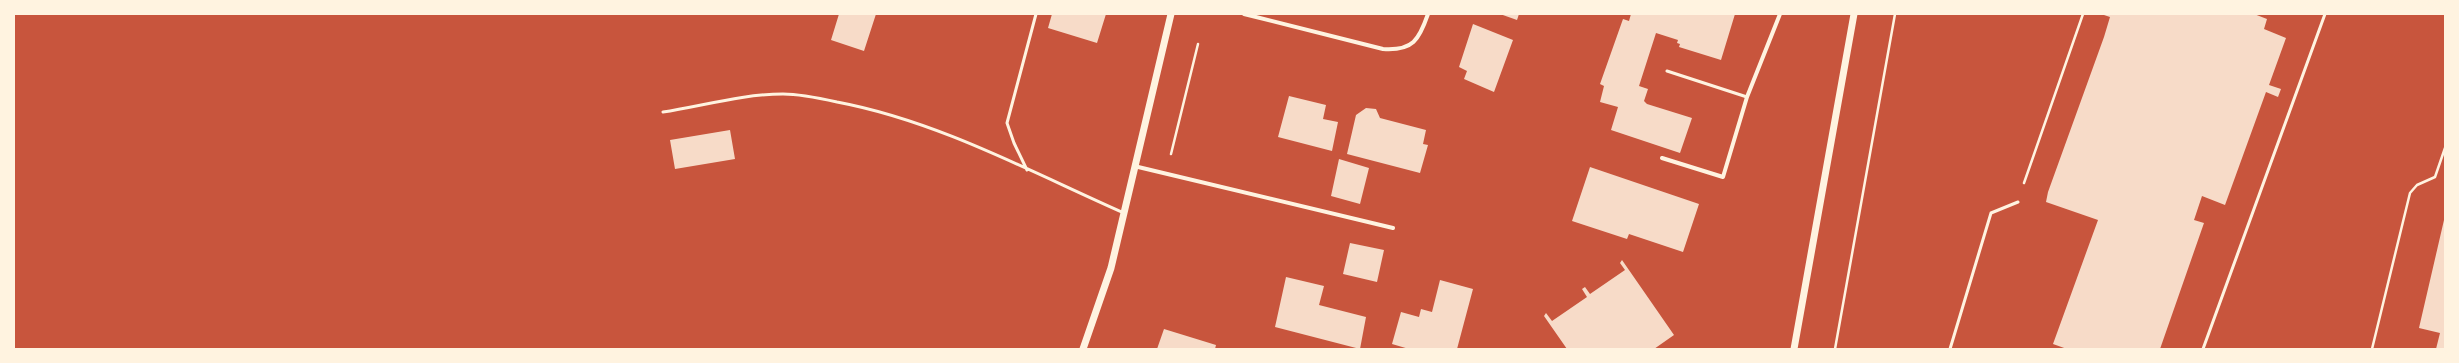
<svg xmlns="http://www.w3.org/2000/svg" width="2459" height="363" viewBox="0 0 2459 363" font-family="Montserrat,sans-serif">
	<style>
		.building { fill: #f7dbc8 }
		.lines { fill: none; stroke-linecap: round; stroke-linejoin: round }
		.path { stroke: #fff3e0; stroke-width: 2.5 }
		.service { stroke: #fff3e0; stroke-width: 3 }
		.minor { stroke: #fff3e0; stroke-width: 4 }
		.tertiary { stroke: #fff3e0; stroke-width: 7 }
	</style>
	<rect width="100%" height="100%" fill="#c8553d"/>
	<path class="building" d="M 839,14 L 876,14 L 864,51 L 831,40 Z
		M 1052,14 L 1106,14 L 1097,43 L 1048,28 Z
		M 1500,14 L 1519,14 L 1517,20 Z
		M 1631,14 L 1735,14 L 1721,60 L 1679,47 L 1680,44 L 1677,43 L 1678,40 L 1656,33 L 1639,86 L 1648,89 L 1644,101 L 1647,104 L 1692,118 L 1680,153 L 1611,130 L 1618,107 L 1600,102 L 1604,86 L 1600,84 L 1623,19 L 1629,21 Z
		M 2101,14 L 2254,14 L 2267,19 L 2264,29 L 2286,38 L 2269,85 L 2281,89 L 2278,97 L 2266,92 L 2225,205 L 2202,196 L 2194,220 L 2204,223 L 2160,349 L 2067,349 L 2053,344 L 2098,220 L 2046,202 L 2048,192 L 2104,37 L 2110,17 Z
		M 1473,24 L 1513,40 L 1494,92 L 1464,79 L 1467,71 L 1459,67 Z
		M 1289,96 L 1326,105 L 1323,119 L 1338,122 L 1332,151 L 1278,137 Z
		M 1366,108 L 1376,109 L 1380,118 L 1426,130 L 1423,144 L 1428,145 L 1420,173 L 1347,154 L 1356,115 Z
		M 730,130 L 735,159 L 675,169 L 670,140 Z
		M 1339,159 L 1369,168 L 1360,204 L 1331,196 Z
		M 1590,167 L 1699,204 L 1683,252 L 1629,234 L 1627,239 L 1572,221 Z
		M 2444,220 L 2445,349 L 2436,349 L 2440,333 L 2419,328 Z
		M 1350,243 L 1384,250 L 1377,282 L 1343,274 Z
		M 1622,260 L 1674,335 L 1654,349 L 1567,349 L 1544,316 L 1546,313 L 1552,321 L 1587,297 L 1582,289 L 1585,287 L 1590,294 L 1625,270 L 1620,263 Z
		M 1286,277 L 1324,286 L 1319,305 L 1366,317 L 1360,349 L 1275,327 Z
		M 1440,280 L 1473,289 L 1457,349 L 1409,349 L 1392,344 L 1401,312 L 1419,317 L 1421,309 L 1432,312 Z
		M 1164,329 L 1216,345 L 1215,349 L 1157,349 Z"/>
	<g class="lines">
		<path class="path" d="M 1171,154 L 1198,44
			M 2024,183 L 2083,14
			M 1835,349 L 1895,14
			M 2372,349 L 2410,193 L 2417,185 L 2435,177 L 2445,148"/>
		<path class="service" d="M 1667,71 L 1747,97
			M 663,112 C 702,106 743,94 783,94 C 801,94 819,98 837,102 C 938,121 1031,172 1124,213
			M 1027,170 L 1014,143 L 1007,123 L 1036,14
			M 1950,349 L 1991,213 L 2018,202
			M 2203,349 L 2325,14"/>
		<path class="minor" d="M 1244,14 L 1383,49 C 1413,51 1419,40 1428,14
			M 1662,158 L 1723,177 L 1747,97 L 1780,14
			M 1134,166 L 1393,228"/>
		<path class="tertiary" d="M 1083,349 L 1111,268 L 1171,14
			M 1794,349 L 1854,14"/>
	</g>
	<rect width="2459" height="363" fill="none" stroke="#fff3e0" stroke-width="30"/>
</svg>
